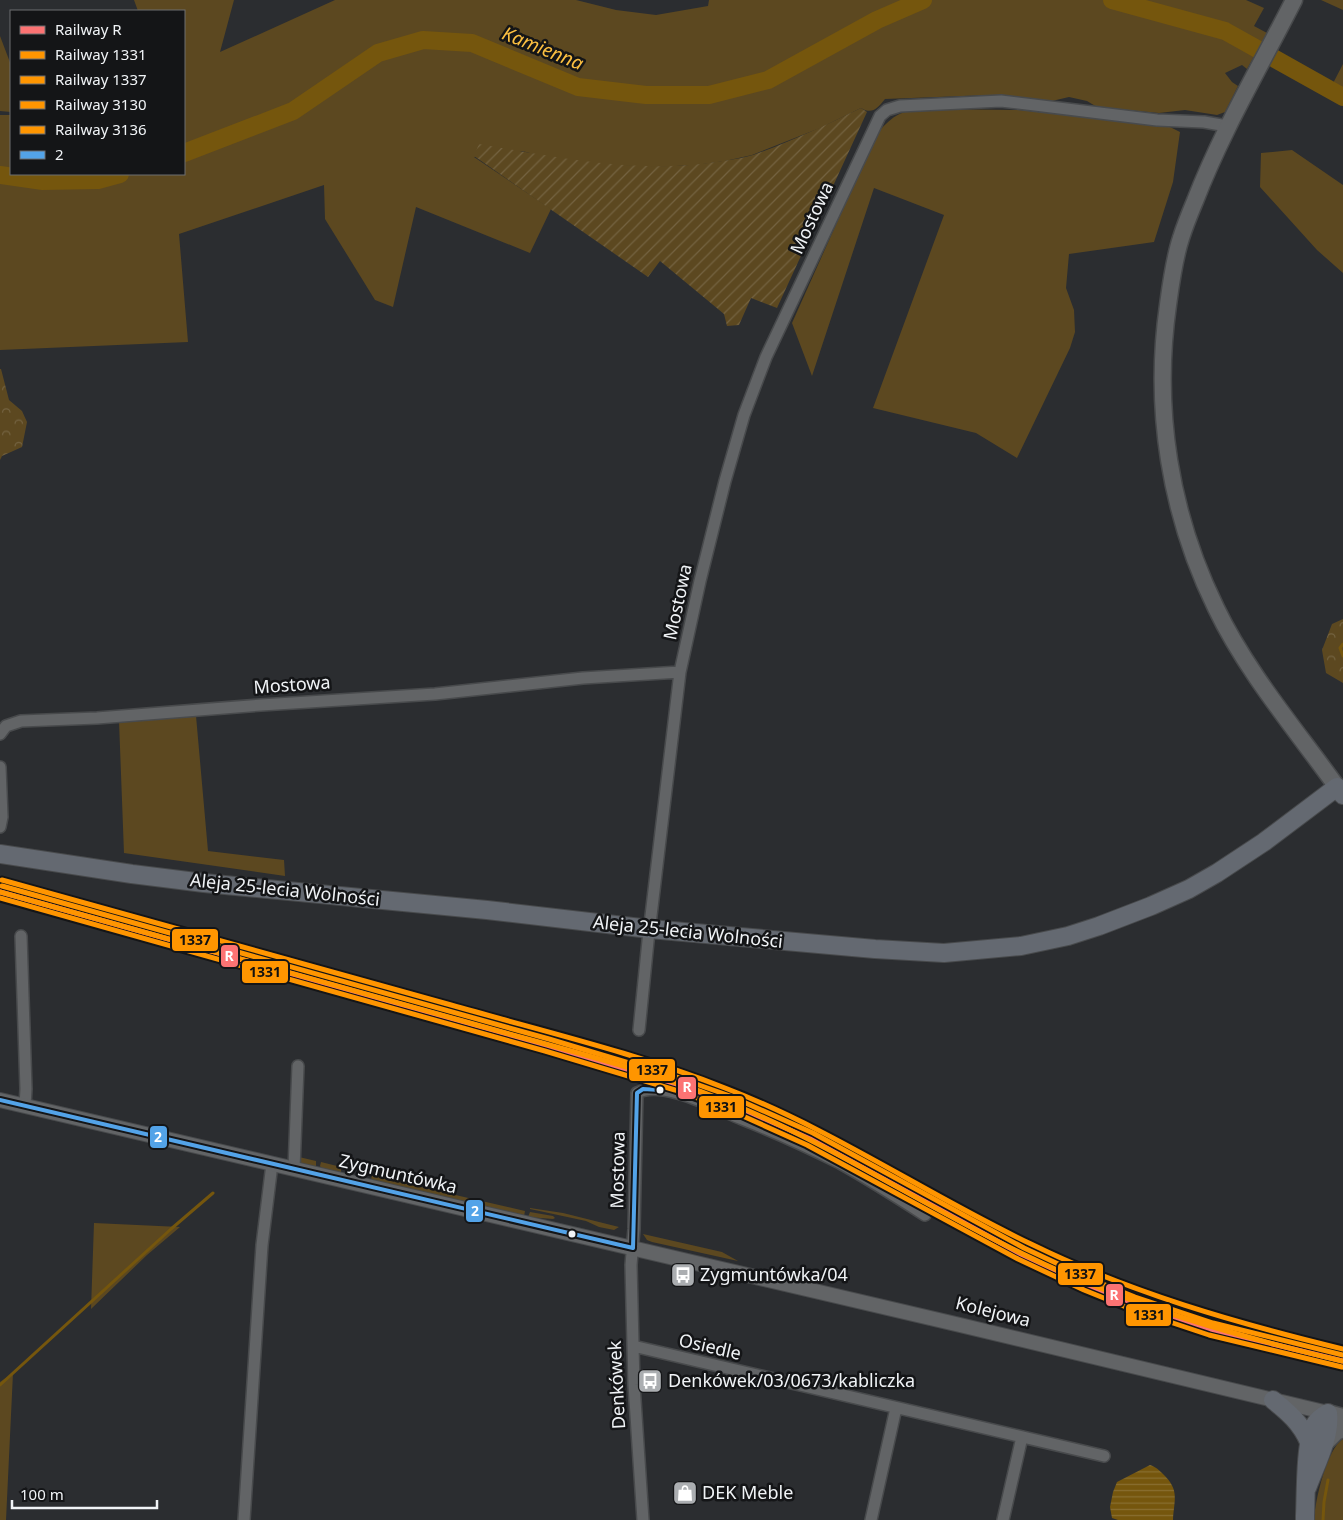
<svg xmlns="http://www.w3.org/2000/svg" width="1343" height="1520" viewBox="0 0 1343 1520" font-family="'Noto Sans',sans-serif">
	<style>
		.green { fill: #5c4820 }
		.forest { fill: url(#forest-crowns) }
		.garden { fill: url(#garden-furrows) }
		.water { fill: url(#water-rules) }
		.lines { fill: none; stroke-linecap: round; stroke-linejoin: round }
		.stream { stroke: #75560d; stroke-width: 3 }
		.river { stroke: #75560d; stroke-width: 18 }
		.minor-casing { stroke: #484a4c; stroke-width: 14 }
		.tertiary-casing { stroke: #484a4c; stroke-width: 16 }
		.secondary-casing { stroke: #484a4c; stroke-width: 19 }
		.primary-casing { stroke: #484a4c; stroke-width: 20 }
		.minor { stroke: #626466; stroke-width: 11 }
		.tertiary { stroke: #626466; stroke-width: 14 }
		.secondary { stroke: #626466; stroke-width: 16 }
		.primary { stroke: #646971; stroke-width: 18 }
		.bus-1-casing { stroke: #141517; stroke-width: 8 }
		.bus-1 { stroke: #53a3e8; stroke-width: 4 }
		.rail-1-casing { stroke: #141517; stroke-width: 9 }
		.rail-2-casing { stroke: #141517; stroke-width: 9 }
		.rail-3-casing { stroke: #141517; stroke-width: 9 }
		.rail-4-casing { stroke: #141517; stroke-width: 9 }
		.rail-5-casing { stroke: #141517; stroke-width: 9 }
		.rail-1 { stroke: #fc7373; stroke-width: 5 }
		.rail-2 { stroke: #ff9500; stroke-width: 5 }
		.rail-3 { stroke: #ff9500; stroke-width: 5 }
		.rail-4 { stroke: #ff9500; stroke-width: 5 }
		.rail-5 { stroke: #ff9500; stroke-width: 5 }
		.bus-dot { fill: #f0f3f6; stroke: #141517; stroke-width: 2 }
		.labels { text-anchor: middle; stroke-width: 5; stroke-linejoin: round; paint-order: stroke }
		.street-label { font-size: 18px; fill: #f0f3f6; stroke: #141517 }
		.poi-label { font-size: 18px; fill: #f0f3f6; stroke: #141517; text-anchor: start }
		.water-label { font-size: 19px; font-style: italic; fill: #fbbf41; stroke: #141517 }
		.line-badge { stroke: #141517; stroke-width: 2 }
		.badge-label { font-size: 14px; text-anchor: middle; font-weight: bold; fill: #fff }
		.pale-badge-label { font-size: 14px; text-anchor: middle; font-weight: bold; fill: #111 }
	</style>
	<defs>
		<pattern id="forest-crowns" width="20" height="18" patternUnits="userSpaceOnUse" patternTransform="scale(1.25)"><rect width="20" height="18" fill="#5c4820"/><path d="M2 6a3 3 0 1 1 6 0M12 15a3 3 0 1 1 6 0" fill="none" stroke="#746341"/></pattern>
		<pattern id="garden-furrows" width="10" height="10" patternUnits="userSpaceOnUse" patternTransform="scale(1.25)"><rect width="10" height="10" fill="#5c4820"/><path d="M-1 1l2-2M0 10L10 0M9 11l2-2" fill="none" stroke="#746341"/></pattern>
		<pattern id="water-rules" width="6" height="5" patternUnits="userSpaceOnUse" patternTransform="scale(1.25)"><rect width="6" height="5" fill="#75560d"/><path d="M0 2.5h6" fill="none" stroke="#896f31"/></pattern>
	</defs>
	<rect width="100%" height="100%" fill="#2b2d30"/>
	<path class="green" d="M 134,0 L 234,0 L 220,52 L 335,0 L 576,0 L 616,10 L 656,15 L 708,6 L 709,0 L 1246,0 L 1264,8 L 1254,26 L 1267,33 L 1247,69 L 1242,65 L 1225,73 L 1232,82 L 1238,86 L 1225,112 L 1217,115 L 1185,110 L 1159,113 L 1097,107 L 1087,101 L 1069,97 L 1052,101 L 990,95 L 885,99 C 878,108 872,115 861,108 L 820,128 L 752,155 L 725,161 L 696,165 L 656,167 L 611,165 L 546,157 L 522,151 L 474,157 L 551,209 L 530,253 L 416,207 L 393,307 L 375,300 L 325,219 L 324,185 L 179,234 L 188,342 L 0,350 L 0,115 L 11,115 L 11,174 L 184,174 L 184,11 L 138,11 Z
		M 1321,0 L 1343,0 L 1343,10 Z
		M 0,36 L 11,65 L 11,112 L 0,111 Z
		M 1343,64 L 1343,97 L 1329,91 Z
		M 922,109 L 1019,110 L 1168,126 L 1180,132 L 1173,182 L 1154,242 L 1069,254 L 1066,288 L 1074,310 L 1075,332 L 1070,348 L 1017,458 L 976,433 L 873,408 L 944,215 L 874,188 L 812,376 L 792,323 L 876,135 C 891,117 899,111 922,109 Z
		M 1292,150 L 1343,185 L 1343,273 L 1317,250 L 1260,187 L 1261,153 Z
		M 196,716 L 208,851 L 284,860 L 285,876 L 124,853 L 119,721 Z
		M 299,1157 L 316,1161 L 316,1166 L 314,1167 L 299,1164 Z
		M 321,1162 L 341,1167 L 341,1172 L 339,1173 L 322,1170 L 320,1166 Z
		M 372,1173 L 390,1180 L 525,1211 L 524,1216 L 371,1181 Z
		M 530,1208 L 563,1213 L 619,1227 L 614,1230 L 599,1227 L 586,1221 L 530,1209 Z
		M 530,1212 L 553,1216 L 555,1218 L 553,1219 L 528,1217 Z
		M 94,1223 L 180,1227 L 147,1255 L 91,1309 Z
		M 643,1234 L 722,1252 L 738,1261 L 652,1242 L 647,1240 Z
		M 13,1373 L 6,1520 L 0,1520 L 0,1382 Z
		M 1343,1439 L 1343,1520 L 1314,1520 C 1315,1501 1327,1448 1343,1439 Z"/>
	<path class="forest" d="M 0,369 L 1,369 L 9,400 L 22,411 L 27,422 L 22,447 L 2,456 L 0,460 Z
		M 1343,619 L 1343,683 L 1326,673 L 1322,650 L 1332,624 Z"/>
	<path class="garden" d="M 861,108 L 867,112 L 777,308 L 751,298 L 739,325 L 727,326 L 724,314 L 660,261 L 648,277 L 474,156 L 479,144 C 555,157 631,173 708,163 C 723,161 739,159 753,155 C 790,142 826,125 861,108 Z"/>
	<path class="water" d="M 1150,1465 C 1156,1467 1159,1470 1163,1474 C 1180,1490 1174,1500 1173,1520 L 1118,1520 L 1112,1518 L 1110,1507 L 1113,1492 L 1117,1482 Z"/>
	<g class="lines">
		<path class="stream" d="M 1343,644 L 1340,648 L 1343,656
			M 0,1385 L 171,1229 L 213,1193
			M 1323,1520 L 1324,1502 L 1328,1480"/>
		<path class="river" d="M 1112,0 L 1225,31 L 1343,97
			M 184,153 L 293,111 L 378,53 L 423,40 L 472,43 L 578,87 L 646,95 L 709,95 L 768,80 L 877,20 L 923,0
			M 0,175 L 43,181 L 98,180 L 120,174"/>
		<defs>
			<path id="minor" d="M 0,734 L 6,726 L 21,721 L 97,718 L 261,705 L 435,694 L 583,678 L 680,672
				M 0,767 L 2,817 L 0,827
				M 21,936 L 26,1089 L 25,1106
				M 639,1030 L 648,941 L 680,672 L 700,581 L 725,481 L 744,415 L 766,357 L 880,116 L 887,110 L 900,106 L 1001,101 L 1157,120 L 1204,122 L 1227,126
				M 294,1169 L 298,1066
				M 633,1346 L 1104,1456
				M 244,1520 L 262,1245 L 272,1164
				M 643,1520 L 634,1385 L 631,1265 L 634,1229 L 637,1093 C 663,1079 717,1109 742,1119 C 775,1132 808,1147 840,1163 C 869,1179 897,1197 925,1215
				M 871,1520 L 896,1408
				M 1003,1520 L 1022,1437"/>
			<path id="tertiary" d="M 0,1100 L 960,1325 L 1328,1413"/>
			<path id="secondary" d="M 1294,0 C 1260,67 1222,131 1195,201 C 1190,213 1185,225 1181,238 C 1174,259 1171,283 1168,305 C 1153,409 1170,514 1216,608 C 1246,671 1296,730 1337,787
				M 1328,1413 L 1343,1417
				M 1323,1445 L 1336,1432 L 1343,1429"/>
			<path id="primary" d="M 0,854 L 132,874 L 204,883 L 487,910 L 650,929 L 875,949 L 944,953 L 1021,946 L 1068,936 L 1099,926 L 1151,906 L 1189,889 L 1217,873 L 1264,842 L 1337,787 L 1343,795
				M 1273,1400 C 1288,1412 1301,1423 1309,1442
				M 1305,1520 L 1305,1516 C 1306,1494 1305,1444 1314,1426 C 1317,1420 1322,1416 1328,1413 C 1331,1437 1315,1466 1307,1488"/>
		</defs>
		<use href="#minor" class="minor-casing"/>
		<use href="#tertiary" class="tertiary-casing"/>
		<use href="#secondary" class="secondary-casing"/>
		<use href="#primary" class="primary-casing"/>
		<use href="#minor" class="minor"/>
		<use href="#tertiary" class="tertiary"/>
		<use href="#secondary" class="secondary"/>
		<use href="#primary" class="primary"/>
		<defs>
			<path id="bus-1" d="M 0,1100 L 633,1248
				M 633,1248 L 637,1093 L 643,1089 L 660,1090"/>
		</defs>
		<use href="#bus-1" class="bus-1-casing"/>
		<use href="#bus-1" class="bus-1"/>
		<defs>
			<path id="rail-1" d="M 0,892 L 547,1045 L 677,1084 L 727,1102 L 810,1139 L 1021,1254 L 1086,1284 L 1133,1303 L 1211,1329 L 1343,1361"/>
			<path id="rail-2" d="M 0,898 L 545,1051 L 675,1090 L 725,1108 L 807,1145 L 1018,1259 L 1084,1290 L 1131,1309 L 1209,1335 L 1342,1367"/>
			<path id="rail-3" d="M 2,886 L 549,1039 L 679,1078 L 730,1096 L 813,1133 L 1024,1248 L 1088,1278 L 1135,1297 L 1213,1323 L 1343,1355"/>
			<path id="rail-4" d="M 0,892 C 154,935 309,978 463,1021 C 550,1046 639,1067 723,1100 C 828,1142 922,1205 1023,1254 C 1124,1304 1232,1335 1342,1361"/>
			<path id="rail-5" d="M 2,880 C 151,921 301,963 451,1005 C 542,1031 636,1053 725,1088 C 832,1129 928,1195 1031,1244 C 1131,1293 1236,1323 1343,1349"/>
		</defs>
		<use href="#rail-1" class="rail-1-casing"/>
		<use href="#rail-2" class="rail-2-casing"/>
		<use href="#rail-3" class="rail-3-casing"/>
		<use href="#rail-4" class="rail-4-casing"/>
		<use href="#rail-5" class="rail-5-casing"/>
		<use href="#rail-1" class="rail-1"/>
		<use href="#rail-2" class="rail-2"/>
		<use href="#rail-3" class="rail-3"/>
		<use href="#rail-4" class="rail-4"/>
		<use href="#rail-5" class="rail-5"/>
	</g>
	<defs>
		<symbol id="bus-square" viewBox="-11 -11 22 22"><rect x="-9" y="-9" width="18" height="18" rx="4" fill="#abaeb1" stroke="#141517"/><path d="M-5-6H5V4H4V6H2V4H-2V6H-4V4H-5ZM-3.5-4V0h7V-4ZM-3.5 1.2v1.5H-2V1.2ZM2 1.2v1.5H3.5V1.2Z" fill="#fff"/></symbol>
		<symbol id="shop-square" viewBox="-11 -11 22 22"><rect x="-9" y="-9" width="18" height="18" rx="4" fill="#abaeb1" stroke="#141517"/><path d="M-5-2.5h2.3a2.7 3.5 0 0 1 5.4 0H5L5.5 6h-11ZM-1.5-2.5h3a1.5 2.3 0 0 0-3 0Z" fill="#fff"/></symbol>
	</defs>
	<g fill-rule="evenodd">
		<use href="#bus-square" x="669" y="1261" width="28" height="28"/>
		<use href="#bus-square" x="636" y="1367" width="28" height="28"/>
		<use href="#shop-square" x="671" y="1479" width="28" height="28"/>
	</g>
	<g class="bus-dot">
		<circle cx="660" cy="1090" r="4.5"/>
		<circle cx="572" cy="1234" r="4.5"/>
	</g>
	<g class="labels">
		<g class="street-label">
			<text transform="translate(812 218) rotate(-65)" y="6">Mostowa</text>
			<text transform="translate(678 602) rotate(-78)" y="6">Mostowa</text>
			<text transform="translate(292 685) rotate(-4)" y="6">Mostowa</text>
			<text transform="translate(285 890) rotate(6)" y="6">Aleja 25-lecia Wolności</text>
			<text transform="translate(688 932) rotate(6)" y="6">Aleja 25-lecia Wolności</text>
			<text transform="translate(618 1170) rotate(-89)" y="6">Mostowa</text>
			<text transform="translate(398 1174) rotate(13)" y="6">Zygmuntówka</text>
			<text transform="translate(993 1312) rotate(14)" y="6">Kolejowa</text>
			<text transform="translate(710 1347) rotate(13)" y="6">Osiedle</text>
			<text transform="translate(617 1385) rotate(-93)" y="6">Denkówek</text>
		</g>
		<g class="poi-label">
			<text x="700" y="1281">Zygmuntówka/04</text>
			<text x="668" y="1387">Denkówek/03/0673/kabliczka</text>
			<text x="702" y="1499">DEK Meble</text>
		</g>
		<g class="water-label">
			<text transform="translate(543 48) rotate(22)" y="7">Kamienna</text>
		</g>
	</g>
	<g class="line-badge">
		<rect x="171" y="928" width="48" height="24" rx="5" fill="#ff9500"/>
		<rect x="220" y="944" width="19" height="24" rx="5" fill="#fc7373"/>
		<rect x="241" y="960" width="48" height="24" rx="5" fill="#ff9500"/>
		<rect x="628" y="1058" width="48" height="24" rx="5" fill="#ff9500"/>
		<rect x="677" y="1076" width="20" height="24" rx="5" fill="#fc7373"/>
		<rect x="698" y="1095" width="47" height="24" rx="5" fill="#ff9500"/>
		<rect x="149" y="1125" width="19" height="24" rx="5" fill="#53a3e8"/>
		<rect x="465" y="1199" width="19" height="24" rx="5" fill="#53a3e8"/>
		<rect x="1057" y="1262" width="47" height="24" rx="5" fill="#ff9500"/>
		<rect x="1105" y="1283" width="19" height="24" rx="5" fill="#fc7373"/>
		<rect x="1125" y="1303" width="47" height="24" rx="5" fill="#ff9500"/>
	</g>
	<g class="badge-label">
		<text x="229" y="961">R</text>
		<text x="687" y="1092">R</text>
		<text x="158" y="1142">2</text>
		<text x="475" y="1216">2</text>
		<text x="1114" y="1300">R</text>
	</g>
	<g class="pale-badge-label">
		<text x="195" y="945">1337</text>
		<text x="265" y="977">1331</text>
		<text x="652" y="1075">1337</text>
		<text x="721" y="1112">1331</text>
		<text x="1080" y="1279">1337</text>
		<text x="1149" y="1320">1331</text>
	</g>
	<rect x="10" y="10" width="175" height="165" fill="#141517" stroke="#6c6e70"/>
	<rect x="20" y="26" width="25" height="8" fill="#fc7373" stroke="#6c6e70"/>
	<text x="55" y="35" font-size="15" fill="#f0f3f6">Railway R</text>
	<rect x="20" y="51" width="25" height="8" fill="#ff9500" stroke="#6c6e70"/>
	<text x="55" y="60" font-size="15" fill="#f0f3f6">Railway 1331</text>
	<rect x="20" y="76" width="25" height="8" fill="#ff9500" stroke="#6c6e70"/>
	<text x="55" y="85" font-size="15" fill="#f0f3f6">Railway 1337</text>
	<rect x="20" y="101" width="25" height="8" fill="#ff9500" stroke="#6c6e70"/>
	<text x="55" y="110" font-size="15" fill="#f0f3f6">Railway 3130</text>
	<rect x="20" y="126" width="25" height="8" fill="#ff9500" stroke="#6c6e70"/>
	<text x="55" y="135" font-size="15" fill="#f0f3f6">Railway 3136</text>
	<rect x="20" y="151" width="25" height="8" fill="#53a3e8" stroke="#6c6e70"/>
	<text x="55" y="160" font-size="15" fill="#f0f3f6">2</text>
	<path d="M12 1500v8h145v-8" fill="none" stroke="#f0f3f6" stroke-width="2.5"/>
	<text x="20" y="1500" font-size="15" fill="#f0f3f6" stroke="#141517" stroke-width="4" paint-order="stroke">100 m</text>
</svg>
